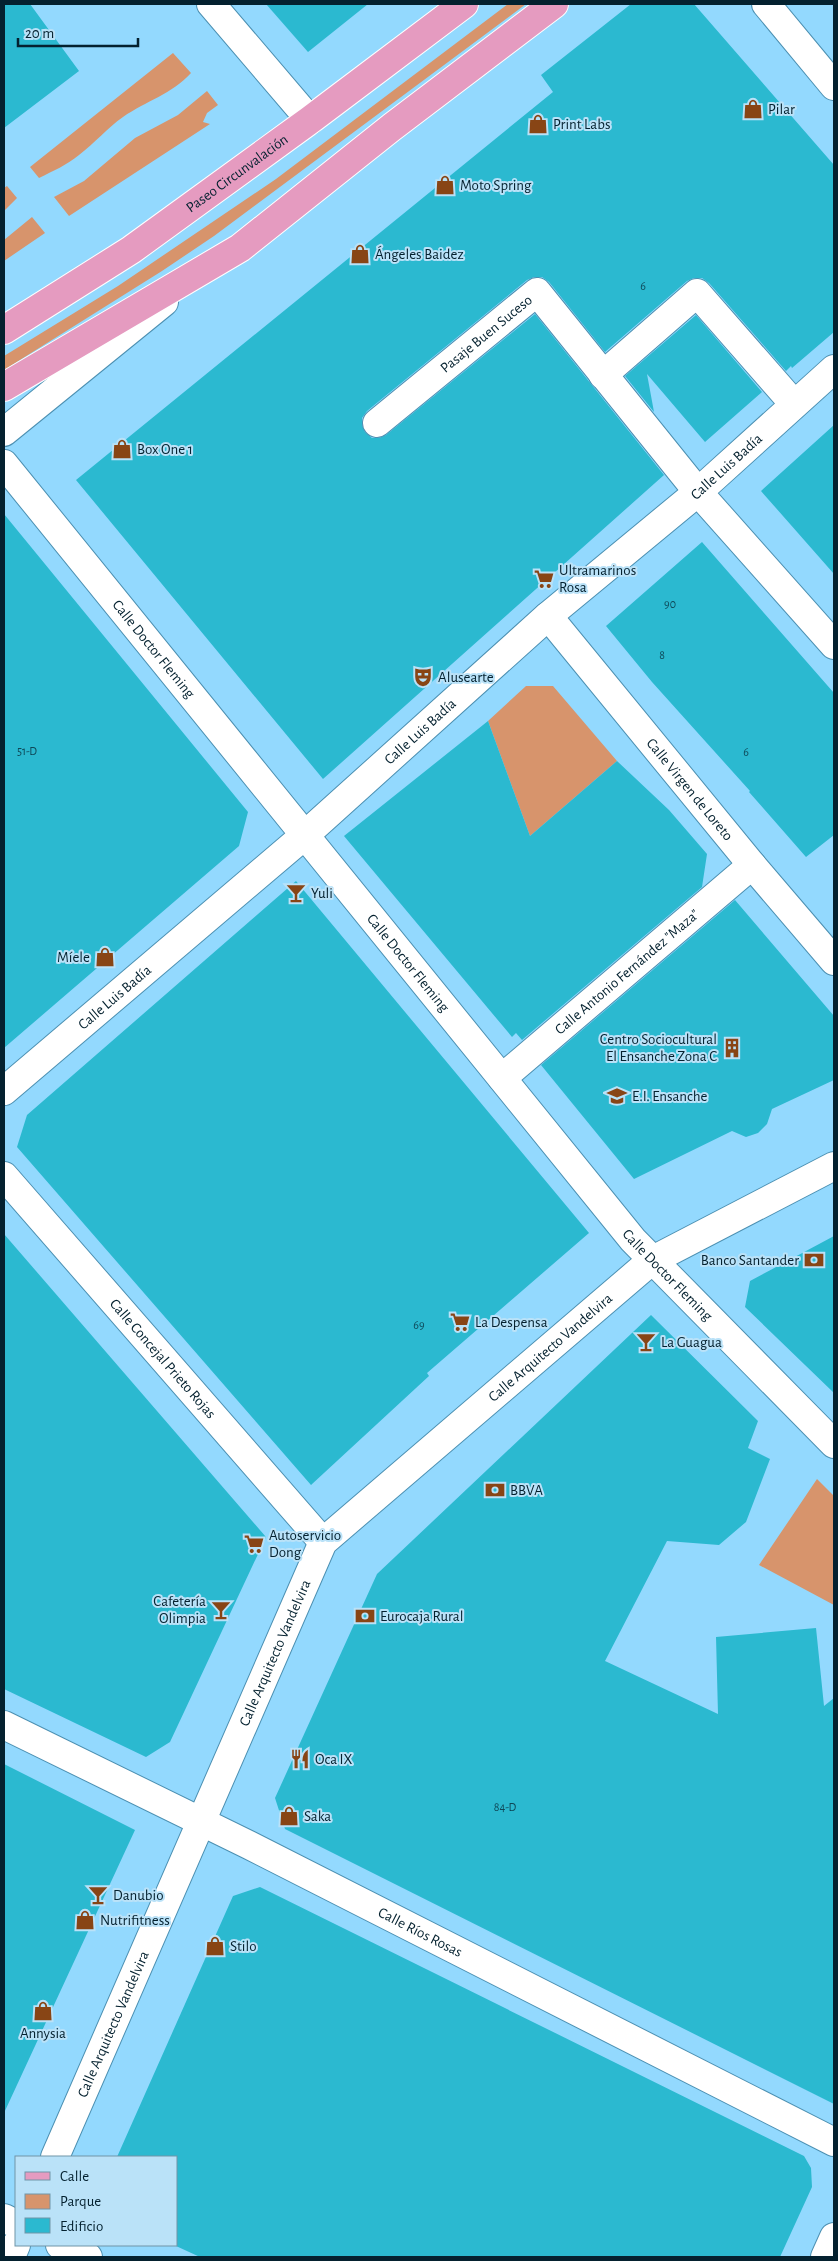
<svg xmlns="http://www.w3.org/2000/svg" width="838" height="2261" viewBox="0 0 838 2261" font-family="'Alegreya Sans',sans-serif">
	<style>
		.green { fill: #d7946c }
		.building { fill: #2bb9d0 }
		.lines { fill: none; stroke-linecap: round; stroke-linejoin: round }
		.street-casing { stroke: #4c90b2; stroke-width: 30 }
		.primary-casing { stroke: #fff; stroke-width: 30 }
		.street { stroke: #fff; stroke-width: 28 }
		.primary { stroke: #e59bc0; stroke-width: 28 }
		.labels { text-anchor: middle; stroke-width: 4; stroke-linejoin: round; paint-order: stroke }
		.number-label { font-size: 12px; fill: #0e4757 }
		.poi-label { font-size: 15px; fill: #04212f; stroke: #bae2f8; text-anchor: start }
		.street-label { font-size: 15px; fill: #04212f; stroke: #bae2f8 }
	</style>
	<rect width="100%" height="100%" fill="#93d9fe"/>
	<path class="green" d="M 508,4 L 526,4 L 214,236 L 162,271 L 4,370 L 4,356 L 118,286 L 276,179 Z
		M 173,53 L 191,73 C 172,94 146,101 123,117 C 107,128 95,143 79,155 C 67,165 53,171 39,178 L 30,167 Z
		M 207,91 L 218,105 L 207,113 L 203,122 L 210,124 L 69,216 L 54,197 L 84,181 L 135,138 L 178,115 Z
		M 7,186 L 17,198 L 4,211 L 4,188 Z
		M 32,217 L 45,233 L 4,261 L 4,240 Z
		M 526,686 L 553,686 L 617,761 L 530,836 L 488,721 Z
		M 817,1479 L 834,1496 L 834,1605 L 759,1565 Z"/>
	<path class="building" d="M 4,4 L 30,4 L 79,71 L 4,128 Z
		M 266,4 L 368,4 L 308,52 Z
		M 631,4 L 694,4 L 834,165 L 834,332 L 792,368 L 791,366 L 786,371 L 709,283 L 702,278 L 694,278 L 687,281 L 605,352 L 549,282 L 542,277 L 534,277 L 527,280 L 367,411 L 362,418 L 362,425 L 365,432 L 372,438 L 379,438 L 386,435 L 535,314 L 664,475 L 323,779 L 76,480 L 553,92 L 541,75 Z
		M 696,315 L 762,392 L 705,442 L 647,374 L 654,412 L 625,376 Z
		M 834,425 L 834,574 L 761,491 Z
		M 4,514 L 248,812 L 239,846 L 4,1048 Z
		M 702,542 L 834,693 L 834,835 L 806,857 L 749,792 L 750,791 L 652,682 L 606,626 Z
		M 488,721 L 530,836 L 617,761 L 669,810 L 707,854 L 702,887 L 522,1040 L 516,1033 L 512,1037 L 344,836 Z
		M 296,881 L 589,1233 L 427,1373 L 429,1376 L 311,1485 L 17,1147 L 27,1115 Z
		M 735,900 L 834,1016 L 834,1080 L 772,1109 L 767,1124 L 758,1133 L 746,1137 L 732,1131 L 634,1179 L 541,1065 Z
		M 4,1234 L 266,1537 L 170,1742 L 146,1757 L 4,1689 Z
		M 834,1236 L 834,1393 L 745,1307 L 750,1281 Z
		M 651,1315 L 758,1421 L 748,1448 L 770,1459 L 746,1522 L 719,1545 L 667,1541 L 605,1661 L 718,1714 L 716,1637 L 816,1628 L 824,1706 L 834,1698 L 834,2104 L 285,1829 L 275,1798 L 377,1574 Z
		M 4,1764 L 135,1830 L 4,2113 Z
		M 260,1887 L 804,2156 L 811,2168 L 812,2187 L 780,2257 L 200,2257 L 176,2246 L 176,2157 L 117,2157 L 233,1896 Z"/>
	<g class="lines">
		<defs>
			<g id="street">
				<path d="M 211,4 L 310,120"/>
				<path d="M 766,4 L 834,86"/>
				<path d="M 603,375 L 697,293 L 794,404"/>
				<path id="s1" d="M 377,423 L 537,292 L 698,492 L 834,645"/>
				<path d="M 4,432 L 164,302"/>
				<path id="s2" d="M 4,464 L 633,1240 L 834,1444"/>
				<path id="s3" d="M 548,616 L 752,865 L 834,961"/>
				<path id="s4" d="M 502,1078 L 752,865"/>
				<path id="s5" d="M 4,1091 L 305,835 L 548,616 L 698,492 L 834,369"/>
				<path id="s6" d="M 4,1176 L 323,1542"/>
				<path id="s7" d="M 4,1725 L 249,1845 L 834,2142"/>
				<path id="s8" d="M 55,2157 L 323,1542 L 651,1261 L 834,1166"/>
				<path d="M 4,2218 L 16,2224"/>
				<path d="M 60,2245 L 88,2257"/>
				<path d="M 11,2257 L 16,2245"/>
				<path d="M 825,2257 L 834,2237"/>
			</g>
			<g id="primary">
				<path id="s9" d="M 4,330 L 131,250 L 310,120 L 464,4"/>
				<path d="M 4,387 L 240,248 L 392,127 L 554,4"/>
			</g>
		</defs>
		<use href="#street" class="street-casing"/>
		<use href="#primary" class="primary-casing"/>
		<use href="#street" class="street"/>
		<use href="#primary" class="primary"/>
	</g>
	<defs>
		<symbol id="shop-bare" viewBox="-9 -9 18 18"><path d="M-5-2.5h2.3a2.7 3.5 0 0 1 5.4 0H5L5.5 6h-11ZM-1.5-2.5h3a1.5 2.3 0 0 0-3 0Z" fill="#884515" stroke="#bae2f8" stroke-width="2.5" paint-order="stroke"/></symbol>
		<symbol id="supermarket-bare" viewBox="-9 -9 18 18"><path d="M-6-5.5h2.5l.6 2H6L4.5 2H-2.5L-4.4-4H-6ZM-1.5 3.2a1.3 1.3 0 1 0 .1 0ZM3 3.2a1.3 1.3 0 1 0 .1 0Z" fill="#884515" stroke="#bae2f8" stroke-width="2.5" paint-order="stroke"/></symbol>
		<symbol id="theatre-bare" viewBox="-9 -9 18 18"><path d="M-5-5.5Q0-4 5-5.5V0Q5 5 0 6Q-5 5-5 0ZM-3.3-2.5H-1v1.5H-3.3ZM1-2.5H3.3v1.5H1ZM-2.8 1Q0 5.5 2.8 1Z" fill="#884515" stroke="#bae2f8" stroke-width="2.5" paint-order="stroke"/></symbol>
		<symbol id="bar-bare" viewBox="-9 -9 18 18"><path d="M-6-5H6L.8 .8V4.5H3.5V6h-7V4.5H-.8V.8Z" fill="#884515" stroke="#bae2f8" stroke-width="2.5" paint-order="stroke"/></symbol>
		<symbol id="building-bare" viewBox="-9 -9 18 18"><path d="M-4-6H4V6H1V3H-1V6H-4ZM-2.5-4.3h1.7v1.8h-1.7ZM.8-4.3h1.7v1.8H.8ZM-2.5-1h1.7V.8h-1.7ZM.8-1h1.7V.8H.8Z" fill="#884515" stroke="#bae2f8" stroke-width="2.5" paint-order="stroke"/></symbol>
		<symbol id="school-bare" viewBox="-9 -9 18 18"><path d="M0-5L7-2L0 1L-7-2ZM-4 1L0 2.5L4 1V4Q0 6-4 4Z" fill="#884515" stroke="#bae2f8" stroke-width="2.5" paint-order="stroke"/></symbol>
		<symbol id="bank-bare" viewBox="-9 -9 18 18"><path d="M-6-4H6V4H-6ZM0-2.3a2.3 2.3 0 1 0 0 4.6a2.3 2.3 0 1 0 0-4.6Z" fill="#884515" stroke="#bae2f8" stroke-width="2.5" paint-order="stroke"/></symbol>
		<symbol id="restaurant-bare" viewBox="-9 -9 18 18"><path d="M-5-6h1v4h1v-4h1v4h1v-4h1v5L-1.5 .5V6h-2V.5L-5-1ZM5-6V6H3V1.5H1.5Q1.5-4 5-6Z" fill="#884515" stroke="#bae2f8" stroke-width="2.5" paint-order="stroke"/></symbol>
	</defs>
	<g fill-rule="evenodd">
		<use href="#shop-bare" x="739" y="95" width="28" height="28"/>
		<use href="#shop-bare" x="524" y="110" width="28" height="28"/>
		<use href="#shop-bare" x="431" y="171" width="28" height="28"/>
		<use href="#shop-bare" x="346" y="240" width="28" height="28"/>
		<use href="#shop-bare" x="108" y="435" width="28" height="28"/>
		<use href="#supermarket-bare" x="530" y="565" width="28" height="28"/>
		<use href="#theatre-bare" x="409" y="663" width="28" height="28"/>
		<use href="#bar-bare" x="282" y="879" width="28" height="28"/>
		<use href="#shop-bare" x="91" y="943" width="28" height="28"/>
		<use href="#building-bare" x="718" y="1034" width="28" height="28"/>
		<use href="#school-bare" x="603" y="1082" width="28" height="28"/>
		<use href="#bank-bare" x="800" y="1246" width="28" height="28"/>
		<use href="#supermarket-bare" x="446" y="1308" width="28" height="28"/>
		<use href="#bar-bare" x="632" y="1328" width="28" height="28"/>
		<use href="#bank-bare" x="481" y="1476" width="28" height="28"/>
		<use href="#supermarket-bare" x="240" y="1530" width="28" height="28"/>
		<use href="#bar-bare" x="207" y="1596" width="28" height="28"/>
		<use href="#bank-bare" x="351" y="1602" width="28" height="28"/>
		<use href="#restaurant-bare" x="286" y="1745" width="28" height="28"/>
		<use href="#shop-bare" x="275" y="1802" width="28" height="28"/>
		<use href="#bar-bare" x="84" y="1881" width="28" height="28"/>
		<use href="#shop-bare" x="71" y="1906" width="28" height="28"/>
		<use href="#shop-bare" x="201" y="1932" width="28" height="28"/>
		<use href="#shop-bare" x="29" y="1997" width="28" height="28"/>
	</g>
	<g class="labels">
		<g class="number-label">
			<text x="643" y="290">6</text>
			<text x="670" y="608">90</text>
			<text x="662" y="659">8</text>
			<text x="27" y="755">51-D</text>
			<text x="746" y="756">6</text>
			<text x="419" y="1329">69</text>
			<text x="505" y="1811">84-D</text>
		</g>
		<g class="poi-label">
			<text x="768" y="114">Pilar</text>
			<text x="553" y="129">Print Labs</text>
			<text x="460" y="190">Moto Spring</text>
			<text x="375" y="259">Ángeles Baidez</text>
			<text x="137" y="454">Box One 1</text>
			<text x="559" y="575">Ultramarinos<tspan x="559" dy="17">Rosa</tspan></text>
			<text x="438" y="682">Alusearte</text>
			<text x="311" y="898">Yuli</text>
			<text x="90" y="962" text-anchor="end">Míele</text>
			<text x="717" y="1044" text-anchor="end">Centro Sociocultural<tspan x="717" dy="17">El Ensanche Zona C</tspan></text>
			<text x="632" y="1101">E.I. Ensanche</text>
			<text x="799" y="1265" text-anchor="end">Banco Santander</text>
			<text x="475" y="1327">La Despensa</text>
			<text x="661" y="1347">La Guagua</text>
			<text x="510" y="1495">BBVA</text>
			<text x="269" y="1540">Autoservicio<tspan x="269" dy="17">Dong</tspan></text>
			<text x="206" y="1606" text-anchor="end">Cafetería<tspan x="206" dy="17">Olimpia</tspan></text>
			<text x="380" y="1621">Eurocaja Rural</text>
			<text x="315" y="1764">Oca IX</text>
			<text x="304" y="1821">Saka</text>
			<text x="113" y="1900">Danubio</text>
			<text x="100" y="1925">Nutrifitness</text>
			<text x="230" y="1951">Stilo</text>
			<text x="43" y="2038" text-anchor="middle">Annysia</text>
		</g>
		<g class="street-label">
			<text dy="5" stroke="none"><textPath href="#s9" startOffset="281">Paseo Circunvalación</textPath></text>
			<text dy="5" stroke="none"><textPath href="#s1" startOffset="141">Pasaje Buen Suceso</textPath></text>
			<text dy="5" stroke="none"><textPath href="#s5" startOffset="955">Calle Luis Badía</textPath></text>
			<text dy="5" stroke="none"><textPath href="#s2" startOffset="238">Calle Doctor Fleming</textPath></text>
			<text dy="5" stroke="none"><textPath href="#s5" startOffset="550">Calle Luis Badía</textPath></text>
			<text dy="5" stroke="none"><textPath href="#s3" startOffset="224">Calle Virgen de Loreto</textPath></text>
			<text dy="5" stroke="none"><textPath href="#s2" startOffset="642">Calle Doctor Fleming</textPath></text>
			<text dy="5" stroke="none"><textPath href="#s4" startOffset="164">Calle Antonio Fernández "Maza"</textPath></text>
			<text dy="5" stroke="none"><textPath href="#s5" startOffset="145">Calle Luis Badía</textPath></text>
			<text dy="5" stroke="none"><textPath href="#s2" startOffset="1048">Calle Doctor Fleming</textPath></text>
			<text dy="5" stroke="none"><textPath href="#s8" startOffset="970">Calle Arquitecto Vandelvira</textPath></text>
			<text dy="5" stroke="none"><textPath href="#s6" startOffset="242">Calle Concejal Prieto Rojas</textPath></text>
			<text dy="5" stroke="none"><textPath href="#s8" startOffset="550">Calle Arquitecto Vandelvira</textPath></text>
			<text dy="5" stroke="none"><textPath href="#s7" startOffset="465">Calle Ríos Rosas</textPath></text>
			<text dy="5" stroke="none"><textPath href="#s8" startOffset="145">Calle Arquitecto Vandelvira</textPath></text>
		</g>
	</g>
	<rect width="838" height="2261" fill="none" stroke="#04212f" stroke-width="10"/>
	<rect x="15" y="2156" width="162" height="90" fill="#bae2f8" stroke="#7195a8"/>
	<rect x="25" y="2172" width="25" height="8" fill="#e59bc0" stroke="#7195a8"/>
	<text x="60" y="2181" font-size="15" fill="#04212f">Calle</text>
	<rect x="25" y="2194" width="25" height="15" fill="#d7946c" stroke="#7195a8"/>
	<text x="60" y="2206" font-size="15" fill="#04212f">Parque</text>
	<rect x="25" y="2218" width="25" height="15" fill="#2bb9d0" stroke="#7195a8"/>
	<text x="60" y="2231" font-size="15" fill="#04212f">Edificio</text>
	<path d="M18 38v8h120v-8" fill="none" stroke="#04212f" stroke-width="2.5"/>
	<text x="25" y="38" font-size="15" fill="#04212f" stroke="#bae2f8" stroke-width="4" paint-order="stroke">20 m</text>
</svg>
